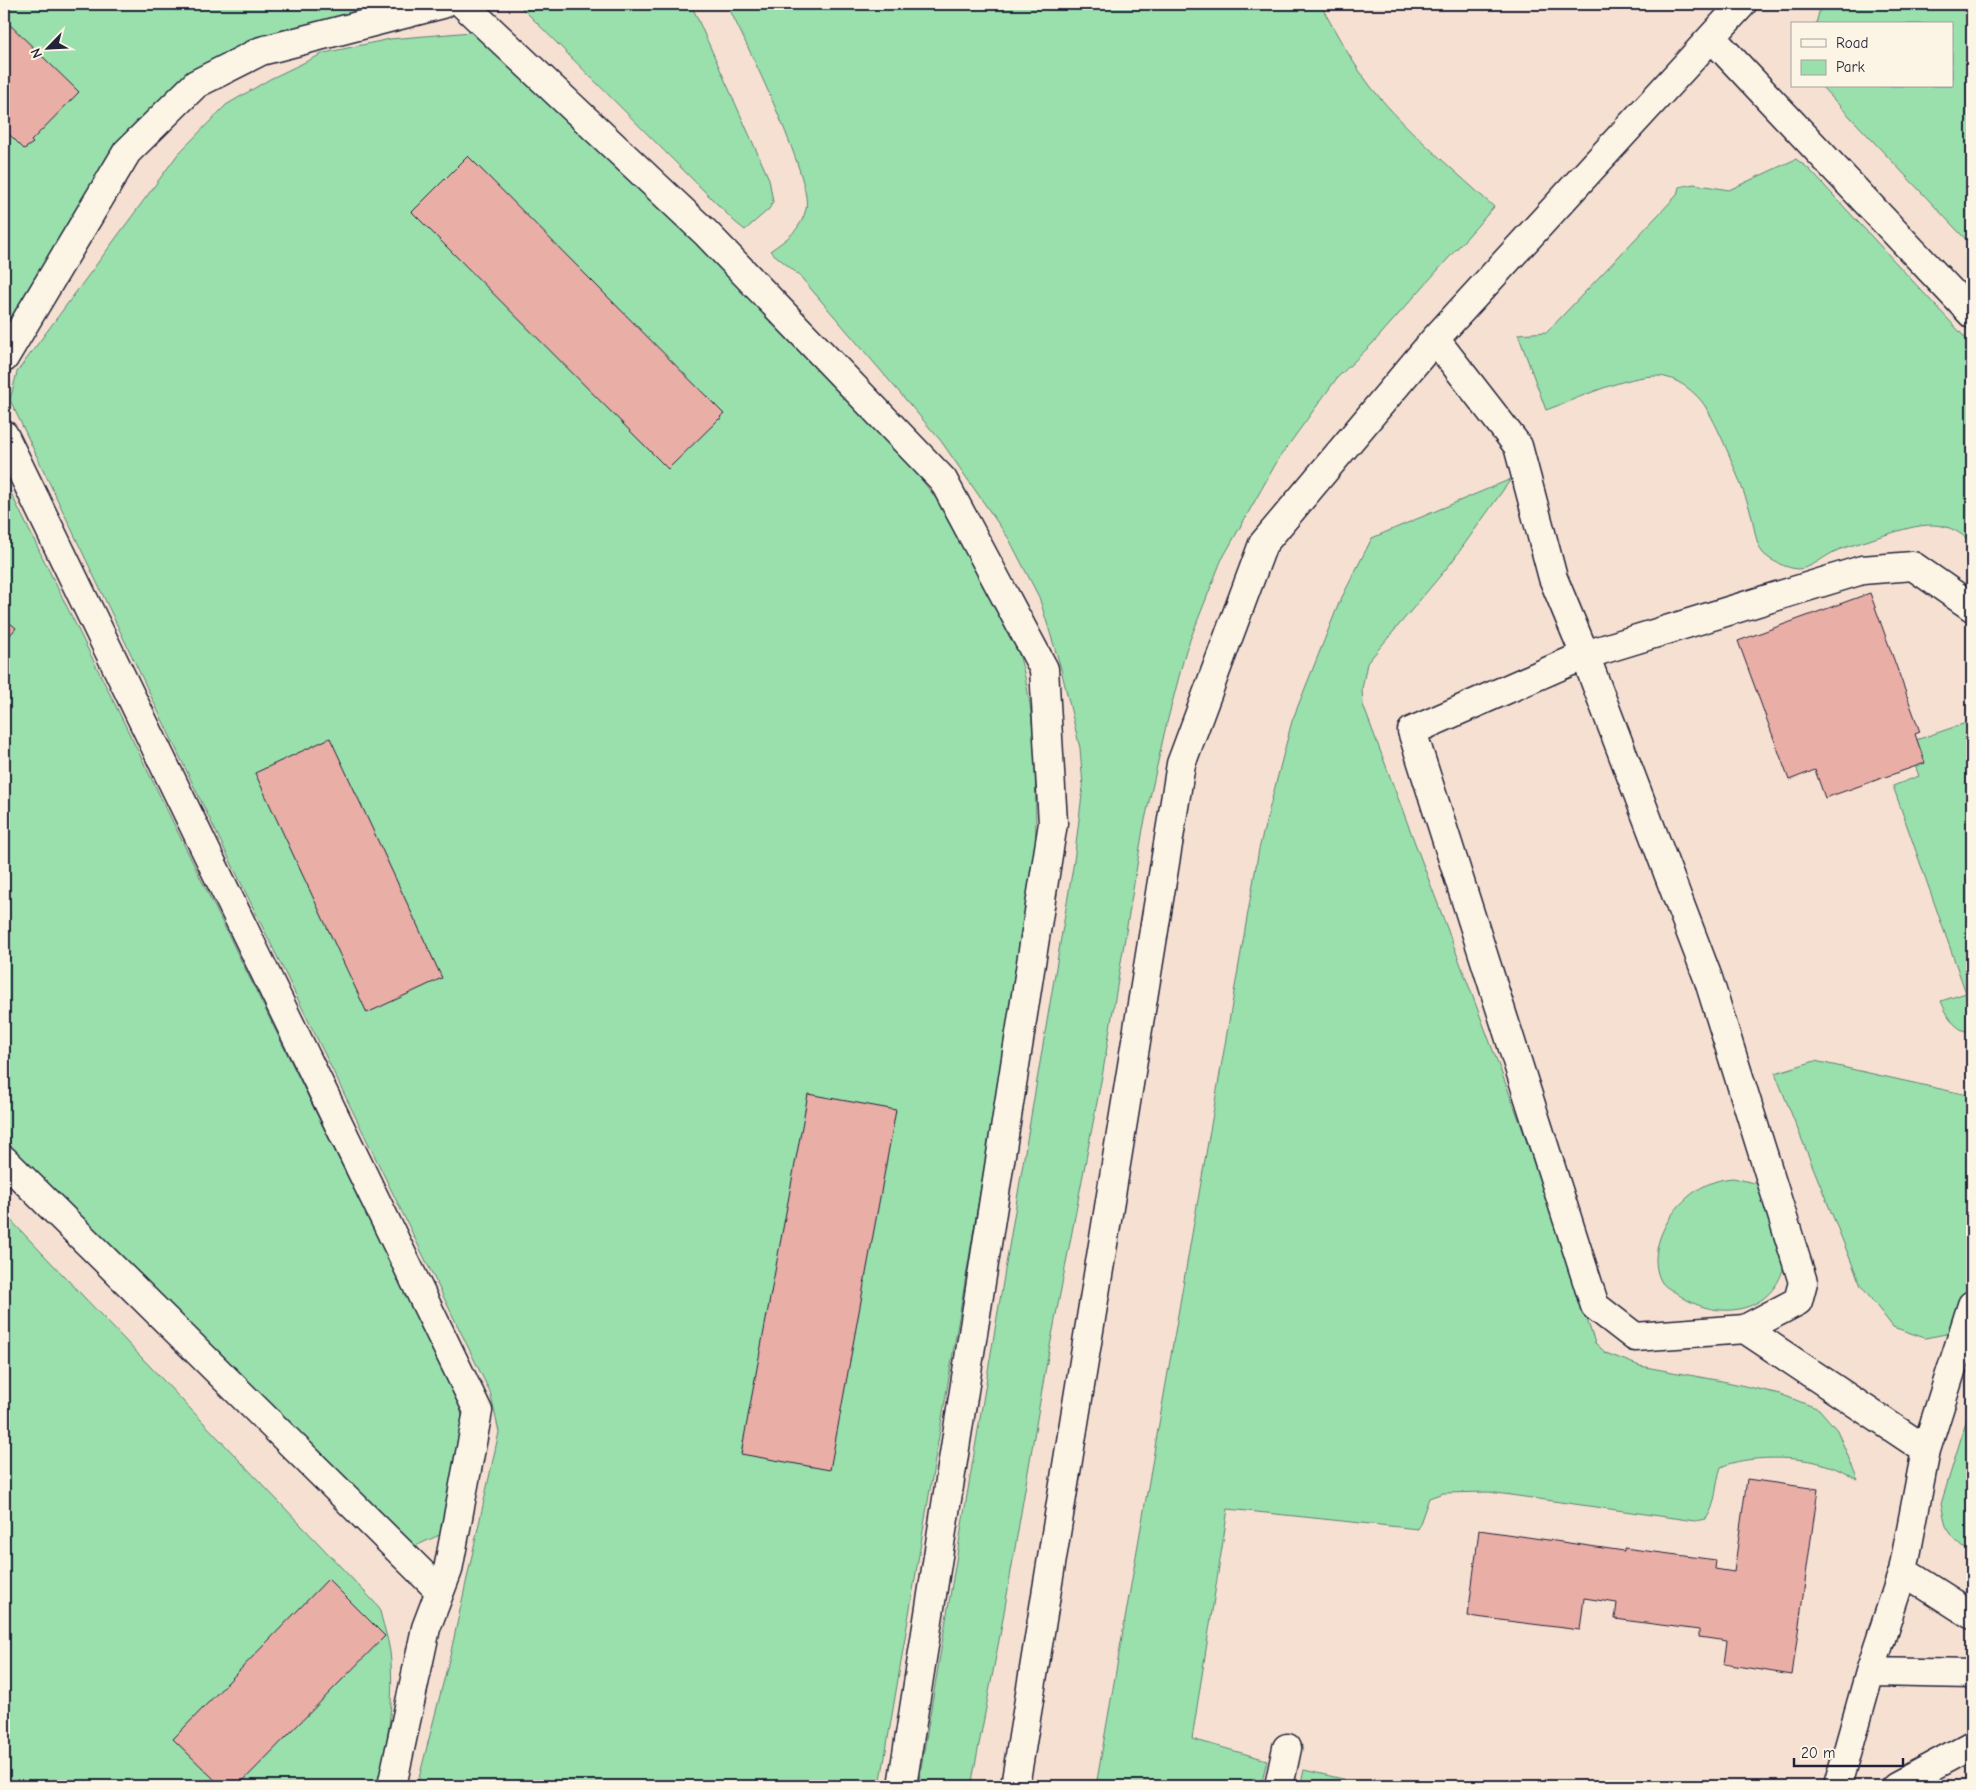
<svg xmlns="http://www.w3.org/2000/svg" width="1976" height="1790" viewBox="0 0 1976 1790" font-family="'Comic Neue',sans-serif">
	<style>
		.green { fill: #99e0ad; stroke: #5e8174 }
		.building { fill: #e9aea6; stroke: #22223b }
		.lines { fill: none; stroke-linecap: round; stroke-linejoin: round }
		.minor-casing { stroke: #22223b; stroke-width: 31 }
		.minor { stroke: #fcf5e5; stroke-width: 28 }
	</style>
	<rect width="100%" height="100%" fill="#f6e0d2"/>
	<filter id="ink" filterUnits="userSpaceOnUse"><feTurbulence type="fractalNoise" baseFrequency=".02" numOctaves="2"/><feDisplacementMap in="SourceGraphic" scale="10" xChannelSelector="R" yChannelSelector="G"/><feConvolveMatrix kernelMatrix="1 2 1 2 8 2 1 2 1" color-interpolation-filters="sRGB"/></filter>
	<g filter="url(#ink)">
		<path class="green" d="M 4,4 L 377,4 L 258,41 L 153,132 L 4,333 Z
			M 518,4 L 691,4 L 769,179 L 773,202 L 769,209 L 745,230 L 735,222 Z
			M 727,4 L 1320,4 C 1338,36 1355,69 1380,98 C 1414,137 1455,171 1494,207 L 1373,343 L 1337,378 L 1279,458 L 1221,561 L 1186,650 L 1165,730 L 1143,829 L 1103,1071 L 1045,1372 L 1001,1630 L 971,1786 L 918,1786 L 1074,861 L 1083,786 L 1080,748 L 1060,665 L 1039,597 L 1009,539 L 941,441 L 799,275 L 770,251 C 787,239 801,230 806,209 C 813,178 744,39 727,4 Z
			M 1821,4 L 1972,4 L 1972,246 L 1821,86 L 1952,86 L 1952,24 L 1816,24 Z
			M 483,31 C 573,120 663,209 752,300 C 853,402 976,513 1019,654 C 1039,720 1035,793 1036,861 L 880,1786 L 417,1786 L 450,1656 L 499,1432 L 490,1392 L 199,797 L 10,400 L 17,372 L 178,154 L 226,105 L 270,79 L 324,53 L 390,39 Z
			M 1796,159 L 1809,169 L 1972,345 L 1972,544 C 1944,513 1913,527 1878,537 C 1865,542 1851,545 1838,550 C 1825,555 1812,569 1797,569 C 1787,568 1770,561 1763,553 C 1755,544 1754,522 1750,510 C 1740,481 1721,431 1705,406 C 1695,391 1676,377 1658,376 C 1627,375 1577,399 1546,410 L 1518,334 L 1547,332 L 1677,195 L 1679,187 L 1694,184 L 1729,190 Z
			M 4,479 L 459,1403 L 467,1438 L 444,1533 L 391,1557 L 4,1161 Z
			M 1511,479 L 1451,563 L 1367,663 L 1362,689 L 1363,705 L 1520,1122 L 1595,1343 L 1606,1353 L 1640,1366 L 1727,1382 L 1780,1394 L 1819,1409 L 1837,1430 L 1858,1480 C 1848,1475 1837,1468 1826,1465 C 1800,1456 1746,1455 1721,1467 C 1715,1484 1717,1504 1706,1519 L 1695,1521 L 1489,1492 L 1443,1493 L 1429,1498 L 1418,1529 L 1228,1509 L 1192,1739 L 1267,1760 L 1261,1786 L 1096,1786 L 1259,849 L 1292,721 L 1339,603 L 1372,538 Z
			M 1972,721 L 1972,1032 C 1955,1032 1947,1015 1941,1001 L 1966,993 L 1893,786 L 1919,776 L 1907,743 Z
			M 1815,1061 L 1972,1096 L 1972,1280 L 1955,1328 L 1946,1334 L 1925,1338 L 1893,1327 L 1861,1286 L 1775,1073 Z
			M 1733,1178 L 1759,1184 C 1764,1197 1787,1245 1786,1255 C 1780,1312 1721,1324 1679,1295 C 1674,1291 1664,1287 1661,1281 C 1650,1260 1659,1234 1671,1216 C 1686,1195 1706,1180 1733,1178 Z
			M 4,1213 L 379,1607 C 382,1622 388,1637 390,1652 C 395,1696 388,1744 378,1786 L 4,1786 Z
			M 1972,1402 L 1972,1555 L 1955,1540 L 1946,1526 L 1941,1504 Z
			M 1304,1770 L 1343,1779 L 1343,1786 L 1300,1786 Z"/>
		<path class="building" d="M 4,19 L 79,92 L 31,141 L 33,143 L 24,149 L 4,129 Z
			M 468,156 L 724,414 L 720,417 L 722,419 L 719,419 L 668,469 L 412,212 Z
			M 1870,593 L 1920,732 L 1915,734 L 1925,763 L 1825,798 L 1815,770 L 1789,780 L 1738,641 Z
			M 4,618 L 16,628 L 4,642 Z
			M 330,738 L 442,978 L 367,1013 L 255,773 Z
			M 808,1094 L 896,1110 L 830,1470 L 741,1454 Z
			M 1747,1479 L 1818,1489 L 1792,1675 L 1724,1664 L 1727,1641 L 1699,1637 L 1699,1630 L 1615,1619 L 1617,1603 L 1584,1598 L 1580,1630 L 1468,1616 L 1479,1530 L 1624,1551 L 1624,1548 L 1716,1560 L 1715,1569 L 1734,1572 Z
			M 328,1579 L 385,1636 L 238,1786 L 221,1786 L 173,1739 Z"/>
		<g class="lines">
			<defs>
				<path id="minor" d="M 463,4 L 706,233 L 943,480 L 1044,669 L 1053,823 L 902,1786
					M 1712,38 L 1972,314
					M 1435,339 L 1518,446 L 1553,578 L 1585,655 L 1708,978 L 1803,1282 L 1798,1301 L 1745,1329 L 1635,1337 L 1595,1306 L 1412,731 L 1585,655 L 1862,570 L 1913,566 L 1972,607
					M 4,358 L 127,152 L 196,84 L 261,51 L 443,4
					M 4,435 L 478,1411 L 448,1570 L 426,1628 L 392,1786
					M 4,1160 L 440,1591
					M 1745,1329 L 1926,1450
					M 1903,1571 L 1972,1615
					M 1870,1672 L 1972,1674
					M 1015,1786 L 1181,764 L 1263,544 L 1435,339 L 1742,4
					M 1279,1786 L 1287,1748
					M 1838,1786 L 1870,1672 L 1903,1571 L 1926,1450 L 1972,1305
					M 1896,1786 L 1972,1745"/>
			</defs>
			<use href="#minor" class="minor-casing"/>
			<use href="#minor" class="minor"/>
		</g>
	</g>
	<rect width="1976" height="1790" fill="none" stroke="#fcf5e5" stroke-width="20"/>
	<rect x="10" y="10" width="1956" height="1770" fill="none" stroke="#22223b" stroke-width="2" filter="url(#ink)"/>
	<rect x="1791" y="22" width="162" height="65" fill="#fcf5e5" stroke="#a5a1a1"/>
	<rect x="1801" y="39" width="25" height="8" fill="#fcf5e5" stroke="#a5a1a1"/>
	<text x="1836" y="48" font-size="15" fill="#22223b">Road</text>
	<rect x="1801" y="60" width="25" height="15" fill="#99e0ad" stroke="#a5a1a1"/>
	<text x="1836" y="72" font-size="15" fill="#22223b">Park</text>
	<g transform="translate(48 48) rotate(246)" stroke="#fcf5e5" stroke-width="4" paint-order="stroke">
	<path d="M0-4L9 19L0 12L-9 19Z" fill="#22223b"/>
	<text y="-8" font-size="14" font-weight="bold" text-anchor="middle" fill="#22223b">N</text>
	</g>
	<path d="M1794 1758v8h109v-8" fill="none" stroke="#22223b" stroke-width="2.5"/>
	<text x="1801" y="1758" font-size="15" fill="#22223b" stroke="#fcf5e5" stroke-width="4" paint-order="stroke">20 m</text>
</svg>
